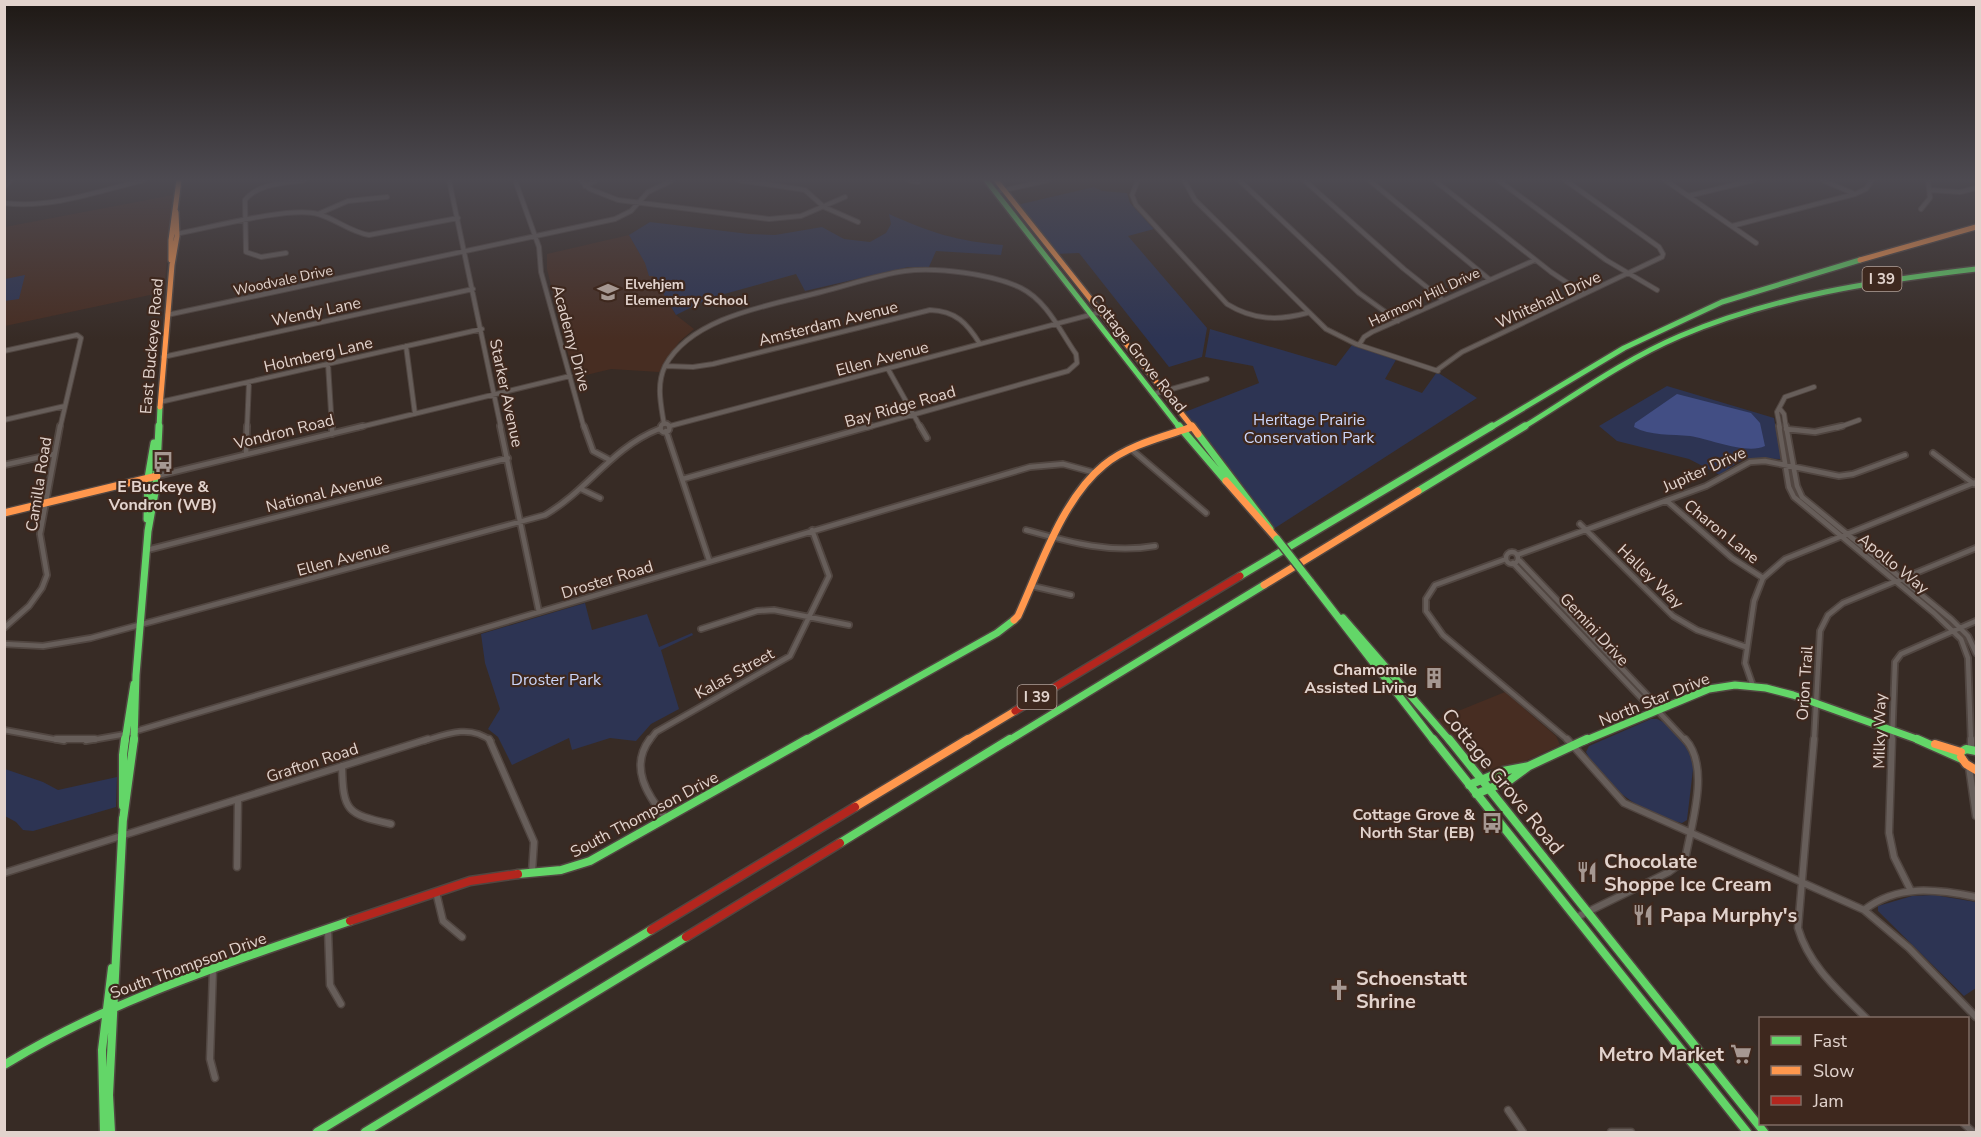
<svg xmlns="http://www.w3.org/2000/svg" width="1981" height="1137" viewBox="0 0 1981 1137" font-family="'Nunito Sans',sans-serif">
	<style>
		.built { fill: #472d22 }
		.green { fill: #2d3453 }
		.water { fill: #424e84 }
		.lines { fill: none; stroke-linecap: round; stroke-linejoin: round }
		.street-far2-casing { stroke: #514641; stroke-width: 6 }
		.street-far1-casing { stroke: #514641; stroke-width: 8 }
		.street-casing { stroke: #514641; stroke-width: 9 }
		.fast-far2-casing { stroke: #514641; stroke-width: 8 }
		.fast-far1-casing { stroke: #514641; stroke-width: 10 }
		.fast-casing { stroke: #514641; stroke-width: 11 }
		.slow-far2-casing { stroke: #514641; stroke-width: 8 }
		.slow-far1-casing { stroke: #514641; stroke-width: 10 }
		.slow-casing { stroke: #514641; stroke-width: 11 }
		.jam-far1-casing { stroke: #514641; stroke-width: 10 }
		.jam-casing { stroke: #514641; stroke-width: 11 }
		.street-far2 { stroke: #675e5a; stroke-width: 4 }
		.street-far1 { stroke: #675e5a; stroke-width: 4.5 }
		.street { stroke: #675e5a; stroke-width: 6 }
		.fast-far2 { stroke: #63d668; stroke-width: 5 }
		.fast-far1 { stroke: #63d668; stroke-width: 7 }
		.fast { stroke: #63d668; stroke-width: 8 }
		.slow-far2 { stroke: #ff974d; stroke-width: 5 }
		.slow-far1 { stroke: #ff974d; stroke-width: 7 }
		.slow { stroke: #ff974d; stroke-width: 8 }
		.jam-far1 { stroke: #b3261e; stroke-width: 7 }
		.jam { stroke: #b3261e; stroke-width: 8 }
		.fast-bridge-casing { stroke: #514641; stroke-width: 10; stroke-linecap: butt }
		.fast-bridge { stroke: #63d668; stroke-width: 7 }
		.labels { text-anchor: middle; stroke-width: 4.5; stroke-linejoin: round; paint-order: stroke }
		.far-street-label { font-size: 14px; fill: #e2d3cd; stroke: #3e281e }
		.far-poi-label { font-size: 14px; font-weight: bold; fill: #e2d3cd; stroke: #3e281e; text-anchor: start }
		.shield { fill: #3e281e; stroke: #b1a098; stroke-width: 1.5 }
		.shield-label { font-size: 15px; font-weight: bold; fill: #e2d3cd }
		.street-label { font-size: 16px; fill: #e2d3cd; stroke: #3e281e }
		.park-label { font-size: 16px; fill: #cbd6fa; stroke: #3e281e }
		.poi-label { font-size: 16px; font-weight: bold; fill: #e2d3cd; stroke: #3e281e; text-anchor: end }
		.near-street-label { font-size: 20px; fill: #e2d3cd; stroke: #3e281e }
		.near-poi-label { font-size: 20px; font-weight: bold; fill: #e2d3cd; stroke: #3e281e; text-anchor: start }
	</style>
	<rect width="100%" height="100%" fill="#372b25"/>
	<path class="built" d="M 173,195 L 164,292 L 5,326 L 5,227 Z
		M 629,235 L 676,315 L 694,329 L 679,342 L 659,372 L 611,369 L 574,378 L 547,269 L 547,254 Z
		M 1505,692 L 1556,736 L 1560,745 L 1519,764 L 1501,766 L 1482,772 L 1476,768 L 1436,720 Z"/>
	<path class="green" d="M 1094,187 L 1102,191 L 1127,193 L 1130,203 L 1154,229 L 1128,236 L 1207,328 L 1202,357 L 1169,367 L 1079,253 L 1055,254 L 1017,205 Z
		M 889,214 C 931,233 957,241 1003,245 L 1001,255 L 936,251 L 928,269 L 908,267 L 805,291 L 796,274 L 710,298 L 676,315 L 653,276 L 649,276 L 645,263 L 629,235 L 650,222 L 749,234 L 775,235 L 822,227 L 844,239 L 870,242 L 886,233 L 891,224 Z
		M 25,275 L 19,299 L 5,301 L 5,279 Z
		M 1210,329 L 1336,366 L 1352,345 L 1397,358 L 1385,379 L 1422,393 L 1437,372 L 1477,398 L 1275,528 L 1185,412 L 1259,383 L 1253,366 L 1205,357 Z
		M 1667,386 L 1774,418 L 1781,459 L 1749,458 L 1738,462 L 1720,475 L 1689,459 L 1617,441 L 1599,426 Z
		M 585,603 L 592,630 L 647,614 L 659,647 L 692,633 L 693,635 L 661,650 L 679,709 L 651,724 L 636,741 L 610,738 L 572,750 L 569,738 L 512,765 L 498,737 L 488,729 L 500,709 L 485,663 L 481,634 Z
		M 1651,719 L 1657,719 L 1665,723 L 1684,744 L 1694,761 L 1687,820 L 1682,823 C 1645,815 1603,787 1586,752 L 1589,746 Z
		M 5,769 L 43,782 L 58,790 L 117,777 L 116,807 L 33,831 L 23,830 L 16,822 L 5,816 Z
		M 1934,895 L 1976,902 L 1976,988 L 1964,996 L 1878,911 L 1878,906 L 1912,896 Z"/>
	<path class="water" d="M 1677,394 L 1751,413 L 1760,423 L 1765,446 C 1747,455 1710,439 1690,436 C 1672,434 1650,436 1634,427 L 1635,423 Z"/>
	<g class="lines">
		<defs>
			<path id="street-far2" d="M 449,180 L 501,428
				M 515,180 L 539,247 L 541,272 L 584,428
				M 580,180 L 590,189 L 618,200 L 769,219 L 801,216 L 845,197
				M 738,180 L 805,190 L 824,207 L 858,222
				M 908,180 L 918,182
				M 1138,180 L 1132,195 L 1136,205 L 1227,304 C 1253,320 1278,321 1307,313
				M 1184,180 L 1195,200 L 1326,329 L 1356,344 L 1438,371
				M 1239,180 L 1359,293 L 1398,321
				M 1304,180 L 1404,269 L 1443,300
				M 1369,180 L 1489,279
				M 1434,180 L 1551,272 L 1584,294
				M 1498,180 L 1606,260 L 1657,290
				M 1665,180 L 1756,243
				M 1822,180 L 1855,194
				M 585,186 L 597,180
				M 4,187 L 11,180
				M 1930,190 L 1960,192 L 1976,188
				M 996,192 L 1049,180
				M 1688,196 L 1754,180
				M 4,203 C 51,209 99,191 144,180
				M 1921,209 L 1930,198 L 1928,180
				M 318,214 L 348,201 L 387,197
				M 1732,226 L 1855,194 L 1866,189 L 1872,180
				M 176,234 C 208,228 290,206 318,214 C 336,219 350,232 369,235 L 458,218
				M 286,253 L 261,257 L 246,252 L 245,200 C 258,183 286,183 305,180
				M 167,315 L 615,219 L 631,211 L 648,192 L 673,180
				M 1359,345 L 1364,337 L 1372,332 L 1535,260
				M 406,346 L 415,414
				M 4,351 L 77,335 L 81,338 L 60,428
				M 163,357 L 473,289
				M 328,364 L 332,428
				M 666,366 L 693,367 L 713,364 L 930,310 C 956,311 967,323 980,344
				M 888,369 L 921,428
				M 1437,370 L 1462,352 L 1662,257 L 1663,254 L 1659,247 L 1565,180
				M 1154,394 L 1207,379
				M 160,402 L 482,329
				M 1780,409 L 1784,414 L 1786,428
				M 4,420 L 65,406
				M 664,424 C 661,405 656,385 665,366 C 692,316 772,305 821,292 C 849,285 877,275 905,271 C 937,267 993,274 1021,288 C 1047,301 1060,331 1076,354 L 1077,363 L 1068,371 L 866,428
				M 670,426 L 1101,312
				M 247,428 L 249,382
				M 356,428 L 570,376
				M 1780,428 L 1777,412 L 1785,397 L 1814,387
				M 1837,428 L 1859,420"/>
			<path id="street-far1" d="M660.5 428a4.5 4.5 0 1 1 9 0a4.5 4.5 0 1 1-9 0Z
				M 332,426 L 332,434
				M 500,426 L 539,612
				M 584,426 L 593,451 L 608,459
				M 920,426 L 927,438
				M 1779,426 L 1789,487 L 1794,497 L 1934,613 L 1961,639 L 1968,658 L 1971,741
				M 1786,426 L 1797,486 L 1802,497 L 1951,619 L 1968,636 L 1976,653
				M 1786,429 L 1815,432 L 1842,426
				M 666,431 L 709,560
				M 1131,449 L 1206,513
				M 1933,453 L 1974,484
				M 246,454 L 247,426
				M 4,465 L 54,454
				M 157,476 L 363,426
				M 683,479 L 871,426
				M 581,489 L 600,498
				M 1667,501 L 1732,558 L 1763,578
				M 1580,524 L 1673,616 L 1697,630 L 1746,647
				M 1026,530 C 1069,542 1110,554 1155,546
				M 147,550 L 508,458
				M1506 558a6 6 0 1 1 12 0a6 6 0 1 1-12 0Z
				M 1517,555 L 1706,486 L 1750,462 L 1765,461 L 1839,476 L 1853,474 L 1905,455
				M 1506,559 L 1435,585 L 1426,599 L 1426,611 L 1443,635 L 1569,741
				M 1520,561 L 1651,699 L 1658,711 L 1686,741
				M 1513,563 L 1644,701 L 1658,711
				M 1032,586 L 1071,595
				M 4,628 L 29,606 L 42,588 L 47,575 L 40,534 L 60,426
				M 701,629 L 757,611 L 774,610 L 849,625
				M 4,644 L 43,646 L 91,638 L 545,515 C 588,490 611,448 659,429
				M 1753,686 L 1745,663 L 1754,601 L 1763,578 L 1785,559 L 1976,482
				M 4,730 L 64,741
				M 86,741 L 126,734 L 1030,467 L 1063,464 L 1096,473
				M 424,741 C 446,734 470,724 491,741
				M 649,741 L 656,732 L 790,656 L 829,576 L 812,530
				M 1814,741 L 1820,631 L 1828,615 L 1843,603 L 1976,548
				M 1892,741 L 1895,662 L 1901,654 L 1976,621"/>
			<path id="street" d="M 56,739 L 95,739
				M 489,739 L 534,842 L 532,872
				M 650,739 C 629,767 647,795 666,818
				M 1567,739 L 1624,803 L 1864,910 L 1909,948 L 1976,1017
				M 1814,739 L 1798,928 C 1809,966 1839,991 1866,1018
				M 1892,739 L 1889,833 L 1894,857 L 1910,889
				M 1971,739 L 1971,749
				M 342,766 C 343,812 347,814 391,824
				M 1969,767 L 1976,816
				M 237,867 L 238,799
				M 4,873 L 428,739
				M 436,892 L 443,921 L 462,937
				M 1864,910 C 1898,884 1936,889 1976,897
				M 1575,918 L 1669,872 L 1685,860 C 1691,825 1711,767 1685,739
				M 328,930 L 330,985 L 341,1004
				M 213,970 L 210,1059 L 215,1078
				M 1508,1110 L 1523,1132
				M 1964,1124 L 1973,1132
				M 1611,1132 L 1631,1132"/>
			<path id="fast-far2" d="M 986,180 L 1180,428
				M 159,428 L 160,407
				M 1490,428 L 1624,348 L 1722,302 L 1860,260
				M 1522,428 C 1574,396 1624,360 1680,336 C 1774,296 1875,281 1976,269"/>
			<path id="fast-far1" d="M 1179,426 L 1226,481
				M 1198,434 L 1270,529
				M 1418,491 L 1525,426
				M 147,519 L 148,478 L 154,443
				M 1240,576 L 1492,426
				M 1310,581 L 1434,741
				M 1343,618 L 1450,741
				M 125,741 L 134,684
				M 134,741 L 136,675 L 148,531 L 156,487 L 159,426
				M 804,741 L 997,633 L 1014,620
				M 1008,741 L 1264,585
				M 1584,741 L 1709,689 L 1735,685 L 1766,688 L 1793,695 L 1922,741"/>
			<path id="fast" d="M 1433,739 L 1747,1132
				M 1449,739 L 1764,1132
				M 1917,739 L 1962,759
				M 1961,752 L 1966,749 L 1976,751
				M 1469,785 L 1503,771 L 1529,766
				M 1476,794 L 1510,780 L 1529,766 L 1587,739
				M 123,806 L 123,755 L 125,739
				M 123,820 L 134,739
				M 840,843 L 1010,739
				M 518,874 L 561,870 L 590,861 L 807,739
				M 4,1065 C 112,999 231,962 350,921
				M 104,1132 L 102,1050 L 112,968
				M 111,1132 L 109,1095 L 123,818
				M 317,1132 L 651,930
				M 365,1132 L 686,937"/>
			<path id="slow-far2" d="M 996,180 L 1193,428
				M 171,260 L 171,240 L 179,180
				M 1860,260 L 1976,227
				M 160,407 L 172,265 L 177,236 L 176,212"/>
			<path id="slow-far1" d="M 1192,426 L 1198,434
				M 1226,481 L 1277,539
				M 4,513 L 157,476
				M 1264,585 L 1418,491
				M 1014,620 L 1018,616 C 1040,568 1062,499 1104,465 C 1128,445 1163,437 1192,427
				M 965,741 L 1015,711"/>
			<path id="slow" d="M 1935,744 L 1961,752
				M 1961,757 L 1966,764 L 1976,770
				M 855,807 L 968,739"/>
			<path id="jam-far1" d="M 1015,711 L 1240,576"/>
			<path id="jam" d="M 350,921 L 470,881 L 518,874
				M 651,930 L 855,807
				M 686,937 L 840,843"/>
		</defs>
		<use href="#street-far2" class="street-far2-casing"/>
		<use href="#street-far1" class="street-far1-casing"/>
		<use href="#street" class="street-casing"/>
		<use href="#fast-far2" class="fast-far2-casing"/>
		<use href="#fast-far1" class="fast-far1-casing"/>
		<use href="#fast" class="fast-casing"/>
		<use href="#slow-far2" class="slow-far2-casing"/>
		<use href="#slow-far1" class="slow-far1-casing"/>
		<use href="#slow" class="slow-casing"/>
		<use href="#jam-far1" class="jam-far1-casing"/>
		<use href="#jam" class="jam-casing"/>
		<use href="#street-far2" class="street-far2"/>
		<use href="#street-far1" class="street-far1"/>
		<use href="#street" class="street"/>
		<use href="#fast-far2" class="fast-far2"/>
		<use href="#fast-far1" class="fast-far1"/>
		<use href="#fast" class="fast"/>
		<use href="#slow-far2" class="slow-far2"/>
		<use href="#slow-far1" class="slow-far1"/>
		<use href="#slow" class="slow"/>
		<use href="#jam-far1" class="jam-far1"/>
		<use href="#jam" class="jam"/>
		<defs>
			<path id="fast-bridge" d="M 1277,539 L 1310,581"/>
		</defs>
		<use href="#fast-bridge" class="fast-bridge-casing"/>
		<use href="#fast-bridge" class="fast-bridge"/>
	</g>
	<linearGradient id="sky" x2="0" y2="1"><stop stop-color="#1e1814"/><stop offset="0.53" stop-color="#4d4a51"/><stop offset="1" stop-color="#4d4a51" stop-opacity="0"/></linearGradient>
	<rect width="1981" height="339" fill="url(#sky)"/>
	<defs>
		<symbol id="school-bare" viewBox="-9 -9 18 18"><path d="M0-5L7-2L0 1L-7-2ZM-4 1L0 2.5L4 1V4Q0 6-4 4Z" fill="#a69892" stroke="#3e281e" stroke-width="2.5" paint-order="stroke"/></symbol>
		<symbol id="bus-bare" viewBox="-9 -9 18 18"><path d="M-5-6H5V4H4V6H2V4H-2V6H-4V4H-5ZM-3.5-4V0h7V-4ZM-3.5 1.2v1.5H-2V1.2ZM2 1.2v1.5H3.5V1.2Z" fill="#a69892" stroke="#3e281e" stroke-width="2.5" paint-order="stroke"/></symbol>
		<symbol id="building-bare" viewBox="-9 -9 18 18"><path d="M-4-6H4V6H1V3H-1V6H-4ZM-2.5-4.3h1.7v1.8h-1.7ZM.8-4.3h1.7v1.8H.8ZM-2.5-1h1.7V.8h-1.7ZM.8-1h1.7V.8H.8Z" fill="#a69892" stroke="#3e281e" stroke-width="2.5" paint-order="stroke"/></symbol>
		<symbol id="restaurant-bare" viewBox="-9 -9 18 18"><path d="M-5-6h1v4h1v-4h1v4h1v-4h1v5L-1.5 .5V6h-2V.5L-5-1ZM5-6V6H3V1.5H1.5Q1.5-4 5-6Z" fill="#a69892" stroke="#3e281e" stroke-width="2.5" paint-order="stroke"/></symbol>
		<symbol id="church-bare" viewBox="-9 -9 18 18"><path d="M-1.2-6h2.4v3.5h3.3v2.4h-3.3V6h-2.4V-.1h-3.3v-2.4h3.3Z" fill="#a69892" stroke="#3e281e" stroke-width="2.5" paint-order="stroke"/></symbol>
		<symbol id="supermarket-bare" viewBox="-9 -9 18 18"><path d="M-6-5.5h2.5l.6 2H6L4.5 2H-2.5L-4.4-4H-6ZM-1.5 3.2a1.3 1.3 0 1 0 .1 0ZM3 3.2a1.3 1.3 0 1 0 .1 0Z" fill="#a69892" stroke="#3e281e" stroke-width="2.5" paint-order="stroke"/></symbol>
	</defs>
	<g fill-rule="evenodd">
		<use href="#school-bare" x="593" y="277" width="30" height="30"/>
		<use href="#bus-bare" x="148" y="447" width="30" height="30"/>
		<use href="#building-bare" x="1419" y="663" width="30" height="30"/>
		<use href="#bus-bare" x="1477" y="808" width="30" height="30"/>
		<use href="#restaurant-bare" x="1572" y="857" width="30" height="30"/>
		<use href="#restaurant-bare" x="1628" y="900" width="30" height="30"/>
		<use href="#church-bare" x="1324" y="975" width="30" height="30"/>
		<use href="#supermarket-bare" x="1726" y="1039" width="30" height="30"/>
	</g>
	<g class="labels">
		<g class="far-street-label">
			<text transform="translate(283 280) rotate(-12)" y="5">Woodvale Drive</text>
			<text transform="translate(1424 297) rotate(-25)" y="5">Harmony Hill Drive</text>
		</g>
		<g class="far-poi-label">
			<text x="625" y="289">Elvehjem<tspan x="625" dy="16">Elementary School</tspan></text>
		</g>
		<g class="shield">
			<rect x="1862.5" y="267" width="39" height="24" rx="4.5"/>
			<rect x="1017.5" y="685" width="39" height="24" rx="4.5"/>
		</g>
		<g class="shield-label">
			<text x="1882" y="284">I 39</text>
			<text x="1037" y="702">I 39</text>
		</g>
		<g class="street-label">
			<text transform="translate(1548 299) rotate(-25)" y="6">Whitehall Drive</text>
			<text transform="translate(316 311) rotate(-12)" y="6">Wendy Lane</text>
			<text transform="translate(828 323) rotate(-14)" y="6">Amsterdam Avenue</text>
			<text transform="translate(572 338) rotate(75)" y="6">Academy Drive</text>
			<text transform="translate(151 346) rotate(-85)" y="6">East Buckeye Road</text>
			<text transform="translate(1139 353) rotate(52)" y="6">Cottage Grove Road</text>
			<text transform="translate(318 354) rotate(-13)" y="6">Holmberg Lane</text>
			<text transform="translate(882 358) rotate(-15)" y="6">Ellen Avenue</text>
			<text transform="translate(507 393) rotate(78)" y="6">Starker Avenue</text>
			<text transform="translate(900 406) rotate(-16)" y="6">Bay Ridge Road</text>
			<text transform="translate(284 431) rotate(-14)" y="6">Vondron Road</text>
			<text transform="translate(1704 469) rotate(-24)" y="6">Jupiter Drive</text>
			<text transform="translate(38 484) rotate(-81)" y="6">Camilla Road</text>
			<text transform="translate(324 492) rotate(-14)" y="6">National Avenue</text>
			<text transform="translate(1722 531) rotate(39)" y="6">Charon Lane</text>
			<text transform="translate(343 558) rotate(-15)" y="6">Ellen Avenue</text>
			<text transform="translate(1894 563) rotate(39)" y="6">Apollo Way</text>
			<text transform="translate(1651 576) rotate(44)" y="6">Halley Way</text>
			<text transform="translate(607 579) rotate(-17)" y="6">Droster Road</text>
			<text transform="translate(1595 629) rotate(47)" y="6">Gemini Drive</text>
			<text transform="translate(734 673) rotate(-29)" y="6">Kalas Street</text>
			<text transform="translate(1804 683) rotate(-86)" y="6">Orion Trail</text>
			<text transform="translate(1654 699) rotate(-22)" y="6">North Star Drive</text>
			<text transform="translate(1879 731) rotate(-89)" y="6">Milky Way</text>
			<text transform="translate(312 762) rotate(-18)" y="6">Grafton Road</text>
			<text transform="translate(644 814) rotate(-28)" y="6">South Thompson Drive</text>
			<text transform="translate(188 965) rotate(-20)" y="6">South Thompson Drive</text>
		</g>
		<g class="park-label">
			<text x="1309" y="425">Heritage Prairie<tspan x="1309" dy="18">Conservation Park</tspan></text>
			<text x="556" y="685">Droster Park</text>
		</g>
		<g class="poi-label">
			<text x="163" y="492" text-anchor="middle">E Buckeye &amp;<tspan x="163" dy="18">Vondron (WB)</tspan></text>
			<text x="1417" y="675">Chamomile<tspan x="1417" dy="18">Assisted Living</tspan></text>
			<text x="1475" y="820">Cottage Grove &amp;<tspan x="1475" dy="18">North Star (EB)</tspan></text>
		</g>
		<g class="near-street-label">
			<text transform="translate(1503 781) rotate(51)" y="7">Cottage Grove Road</text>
		</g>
		<g class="near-poi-label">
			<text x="1604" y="868">Chocolate<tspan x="1604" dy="23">Shoppe Ice Cream</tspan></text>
			<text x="1660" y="922">Papa Murphy's</text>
			<text x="1356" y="985">Schoenstatt<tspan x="1356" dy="23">Shrine</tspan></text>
			<text x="1724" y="1061" text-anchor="end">Metro Market</text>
		</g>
	</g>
	<rect width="1981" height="1137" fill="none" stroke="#e2d3cd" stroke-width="12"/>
	<rect x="1759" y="1017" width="210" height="108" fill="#3e281e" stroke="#806c64" stroke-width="1.5"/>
	<rect x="1771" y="1036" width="30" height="9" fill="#63d668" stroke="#806c64" stroke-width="1.5"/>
	<text x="1813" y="1047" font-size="18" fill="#e2d3cd">Fast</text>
	<rect x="1771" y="1066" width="30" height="9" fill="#ff974d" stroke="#806c64" stroke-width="1.5"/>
	<text x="1813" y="1077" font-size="18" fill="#e2d3cd">Slow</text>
	<rect x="1771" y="1096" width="30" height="9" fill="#b3261e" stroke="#806c64" stroke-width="1.5"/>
	<text x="1813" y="1107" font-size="18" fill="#e2d3cd">Jam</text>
</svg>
